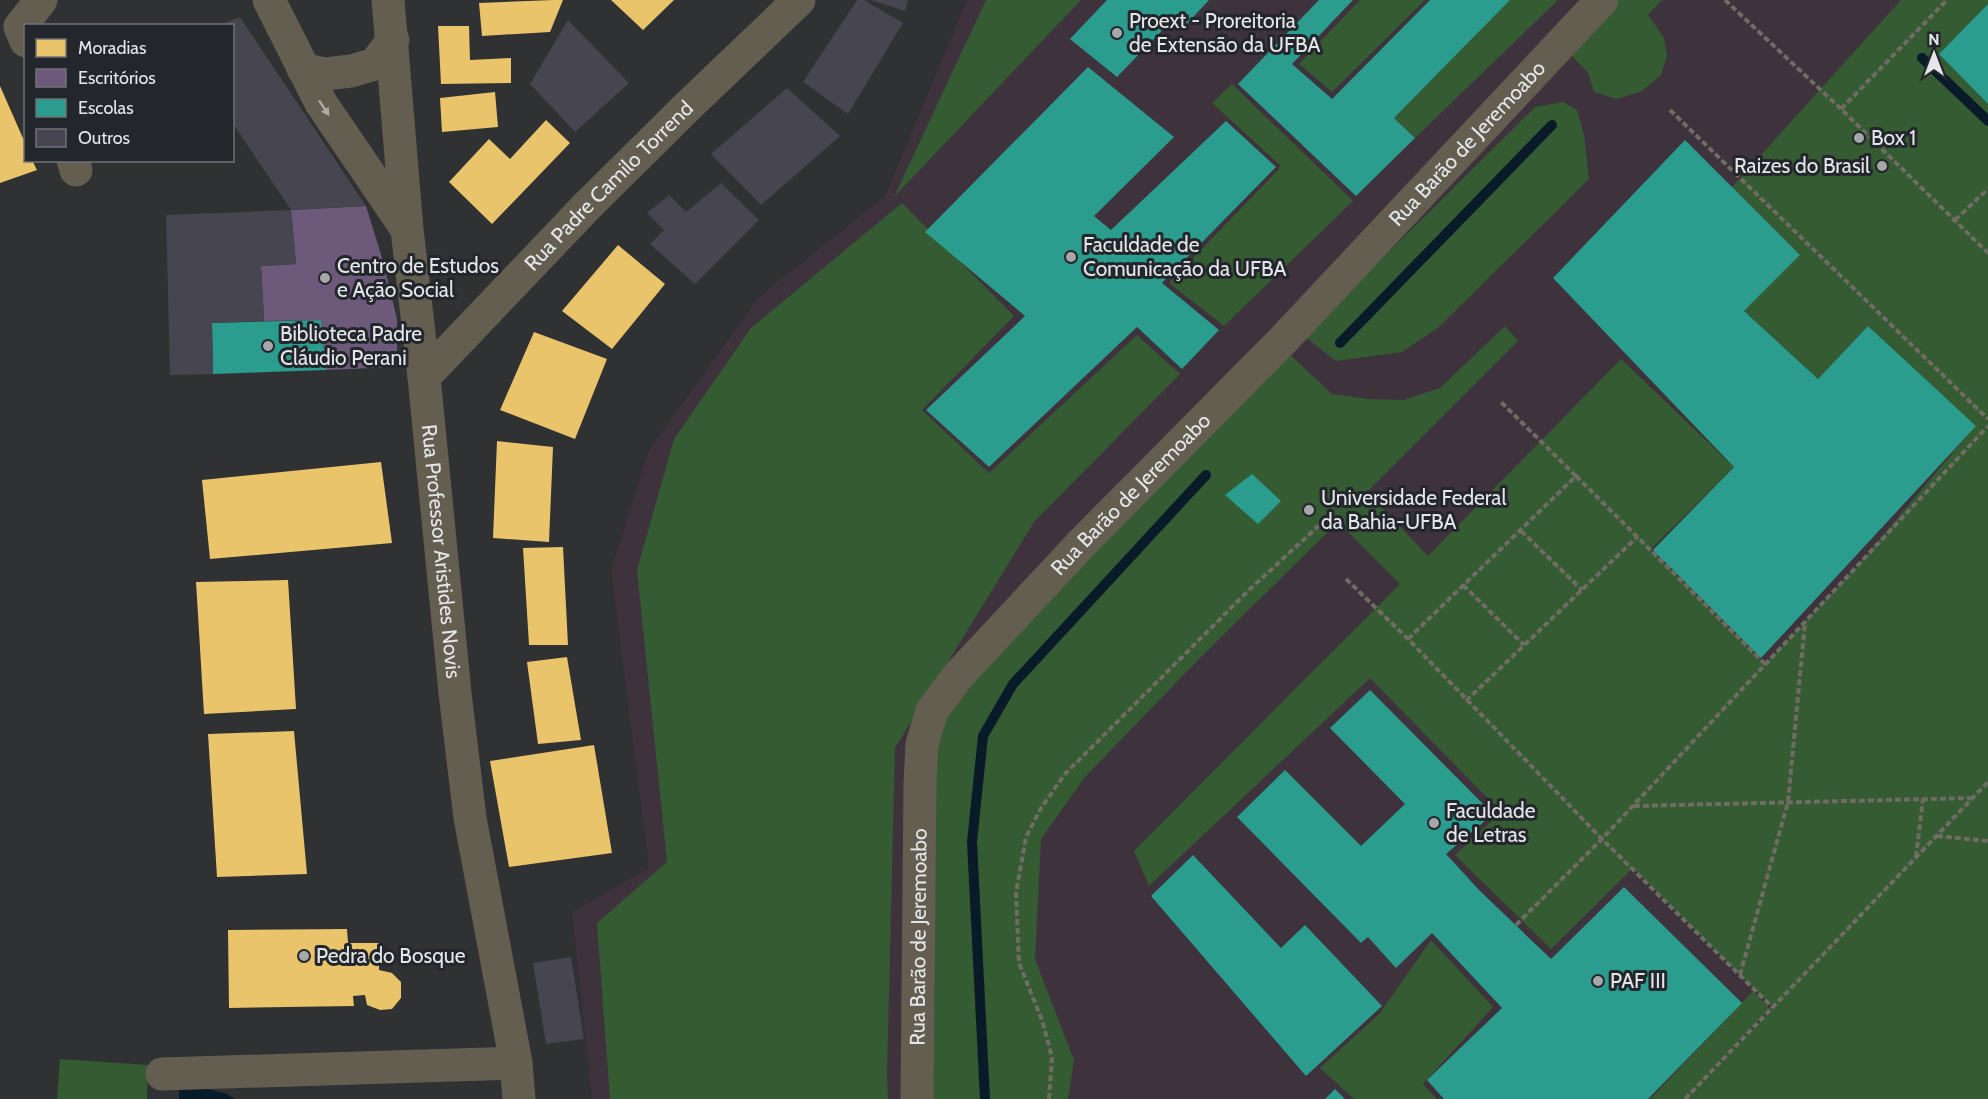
<svg xmlns="http://www.w3.org/2000/svg" width="1988" height="1099" viewBox="0 0 1988 1099" font-family="Cabin,sans-serif">
	<style>
		.education { fill: #3e323d }
		.green { fill: #355b32 }
		.water { fill: #091b29 }
		.homes { fill: #e9c46a }
		.offices { fill: #6d597a }
		.schools { fill: #2a9d8f }
		.lines { fill: none; stroke-linecap: round; stroke-linejoin: round }
		.stream { stroke: #091b29; stroke-width: 10 }
		.building { fill: #464550 }
		.path { stroke: #6e6c63; stroke-width: 4; stroke-dasharray: 6 3; stroke-linecap: butt }
		.minor { stroke: #635e4f; stroke-width: 33 }
		.oneway { fill: #aaa9a4 }
		.poi-dot { fill: #a5a7a9; stroke: #23262b; stroke-width: 2 }
		.labels { text-anchor: middle; stroke-width: 6; stroke-linejoin: round; paint-order: stroke }
		.poi-label { font-size: 21px; fill: #e4e6e9; stroke: #23262b; text-anchor: start }
		.street-label { font-size: 21px; fill: #e4e6e9; stroke: #23262b }
	</style>
	<rect width="100%" height="100%" fill="#2f3133"/>
	<path class="education" d="M 967,0 L 1988,0 L 1988,1099 L 592,1099 L 572,912 L 649,868 L 611,570 L 649,450 L 758,298 L 885,196 Z"/>
	<path class="green" d="M 986,0 L 1081,0 L 894,197 Z
		M 1360,0 L 1425,0 L 1332,92 L 1299,64 Z
		M 1510,0 L 1558,0 L 1415,138 L 1394,118 Z
		M 1598,0 L 1662,0 L 1648,15 L 1664,38 L 1667,56 L 1661,75 L 1642,91 L 1617,99 L 1594,92 L 1588,73 L 1560,43 Z
		M 1901,0 L 1988,0 L 1988,4 L 1939,54 L 1988,104 L 1988,1099 L 1650,1099 L 1753,991 L 1770,1009 L 1707,1076 L 1773,1008 L 1633,868 L 1551,949 L 1455,855 L 1501,812 L 1370,678 L 1149,886 L 1134,851 L 1400,584 L 1338,522 L 1199,659 L 1085,777 L 1041,839 L 1035,959 L 1074,1060 L 1068,1099 L 917,1099 L 932,711 L 1285,350 L 1332,394 L 1368,399 L 1403,400 L 1440,388 L 1505,326 L 1518,341 L 1367,492 L 1428,556 L 1621,359 L 1734,467 L 1651,549 L 1765,664 L 1858,565 L 1975,426 L 1868,326 L 1818,379 L 1744,311 L 1800,255 L 1732,187 Z
		M 1232,84 L 1353,201 L 1224,326 L 1169,283 L 1278,170 L 1280,165 L 1212,103 Z
		M 1563,102 L 1577,110 L 1584,135 L 1589,179 L 1439,327 L 1402,352 L 1336,361 L 1304,336 L 1535,107 Z
		M 902,203 L 1014,316 L 922,410 L 989,473 L 1137,335 L 1180,374 L 1034,522 L 895,748 L 887,1074 L 888,1099 L 610,1099 L 597,923 L 667,862 L 637,570 L 674,439 L 751,328 Z
		M 1431,940 L 1493,1007 L 1423,1084 L 1437,1099 L 1354,1099 L 1320,1068 L 1380,1013 Z
		M 60,1059 L 148,1065 L 147,1099 L 57,1099 Z"/>
	<path class="water" d="M 208,1089 L 227,1094 L 235,1099 L 179,1099 L 179,1090 Z"/>
	<path class="homes" d="M 553,0 L 563,0 L 550,32 L 482,36 L 479,3 Z
		M 611,0 L 674,0 L 643,30 Z
		M 438,26 L 469,26 L 470,60 L 511,58 L 511,83 L 441,84 Z
		M 0,86 L 26,145 L 26,160 L 32,160 L 37,170 L 0,183 Z
		M 495,92 L 498,127 L 442,132 L 440,98 Z
		M 546,120 L 570,143 L 492,224 L 449,182 L 489,139 L 510,159 Z
		M 618,245 L 665,284 L 612,349 L 562,311 Z
		M 534,332 L 607,359 L 575,439 L 500,410 Z
		M 497,441 L 553,447 L 549,542 L 493,538 Z
		M 381,462 L 392,543 L 210,559 L 202,480 Z
		M 563,547 L 568,645 L 529,645 L 523,548 Z
		M 288,580 L 296,709 L 204,714 L 196,582 Z
		M 567,657 L 581,740 L 538,744 L 527,662 Z
		M 294,731 L 307,874 L 217,877 L 208,734 Z
		M 594,745 L 612,853 L 509,867 L 490,761 Z
		M 347,929 L 348,943 L 379,943 L 379,970 L 392,973 L 401,982 L 401,998 L 392,1009 L 380,1010 L 367,1005 L 365,995 L 353,996 L 354,1006 L 229,1008 L 228,930 Z"/>
	<path class="offices" d="M 366,206 L 383,261 L 397,319 L 397,367 L 326,370 L 321,320 L 264,321 L 261,266 L 296,264 L 291,210 Z"/>
	<path class="schools" d="M 1107,0 L 1209,0 L 1184,27 L 1175,17 L 1117,77 L 1070,39 Z
		M 1319,0 L 1353,0 L 1292,64 L 1332,99 L 1430,0 L 1510,0 L 1394,118 L 1415,138 L 1356,196 L 1238,84 Z
		M 1988,4 L 1988,104 L 1939,54 Z
		M 1088,67 L 1174,137 L 1094,216 L 1111,230 L 1226,121 L 1276,167 L 1162,283 L 1219,330 L 1182,369 L 1137,327 L 989,467 L 926,410 L 1025,316 L 925,232 Z
		M 1685,140 L 1800,255 L 1744,311 L 1818,379 L 1868,326 L 1976,426 L 1761,658 L 1653,550 L 1734,467 L 1553,278 Z
		M 321,320 L 326,370 L 213,374 L 212,323 Z
		M 1252,474 L 1281,501 L 1258,524 L 1225,495 Z
		M 1370,690 L 1493,814 L 1446,854 L 1479,890 L 1551,959 L 1624,887 L 1742,1003 L 1648,1099 L 1444,1099 L 1427,1080 L 1502,1008 L 1432,933 L 1396,968 L 1368,937 L 1361,943 L 1237,817 L 1285,770 L 1361,846 L 1405,804 L 1330,728 Z
		M 1193,855 L 1281,948 L 1305,925 L 1382,1006 L 1306,1076 L 1151,896 Z
		M 1335,1089 L 1345,1099 L 1325,1099 Z"/>
	<g class="lines">
		<path class="stream" d="M 1922,58 L 1988,121
			M 1340,343 L 1552,125
			M 985,1099 L 972,842 L 983,736 L 1013,684 L 1206,475"/>
	</g>
	<path class="building" d="M 857,0 L 864,0 L 903,23 L 848,114 L 803,82 Z
		M 870,0 L 908,0 L 905,11 Z
		M 240,17 L 366,206 L 291,210 L 296,264 L 261,266 L 264,321 L 212,323 L 213,374 L 170,375 L 166,215 L 291,210 L 232,122 L 232,26 L 219,25 Z
		M 568,20 L 629,83 L 575,132 L 530,84 Z
		M 787,88 L 840,136 L 761,205 L 711,154 Z
		M 721,183 L 759,220 L 695,284 L 650,244 L 664,230 L 647,213 L 669,195 L 686,212 Z
		M 571,957 L 584,1039 L 546,1044 L 533,963 Z"/>
	<g class="lines">
		<path class="path" d="M 1725,0 L 1841,109 L 1988,253
			M 1841,109 L 1947,0
			M 1670,110 L 1988,419
			M 1955,220 L 1988,189
			M 1576,476 L 1765,664
			M 1521,531 L 1582,590
			M 1346,579 L 1408,639 L 1602,839 L 1773,1008
			M 1463,585 L 1524,645
			M 1408,639 L 1576,476 L 1501,402
			M 1466,701 L 1638,536
			M 1634,806 L 1973,798
			M 1937,836 L 1988,841
			M 1916,857 L 1923,799
			M 1516,925 L 1602,839 L 1988,426
			M 1740,975 L 1788,802 L 1805,623
			M 1049,1099 L 1052,1057 L 1042,1020 L 1019,963 L 1016,893 L 1026,837 L 1041,808 L 1065,774 L 1249,590 L 1326,519
			M 1685,1099 L 1988,782"/>
		<g class="minor">
			<path d="M 269,0 L 321,103 L 406,228"/>
			<path id="s1" d="M 388,0 L 407,229 L 424,377 L 455,693 L 470,818 L 516,1063 L 519,1099"/>
			<path d="M 26,41 L 20,27 L 41,0"/>
			<path d="M 303,69 L 325,74 L 351,71 L 375,64 L 393,40"/>
			<path d="M 73,160 L 76,170"/>
			<path id="s2" d="M 424,377 L 587,206 L 686,108 L 799,0"/>
			<path d="M 162,1074 L 516,1063"/>
			<path id="s3" d="M 917,1099 L 920,782 L 922,744 L 932,711 L 958,676 L 1082,543 L 1284,339 L 1602,0"/>
		</g>
	</g>
	<defs><path id="oneway-solid" d="M-6-.8H1V-3.2L6.5 0L1 3.2V.8H-6Z" transform="scale(1.5)"/></defs>
	<use class="oneway" href="#oneway-solid" transform="translate(324 108) rotate(57)"/>
	<g class="poi-dot">
		<circle cx="1117" cy="33" r="6"/>
		<circle cx="1859" cy="138" r="6"/>
		<circle cx="1882" cy="166" r="6"/>
		<circle cx="1071" cy="257" r="6"/>
		<circle cx="325" cy="278" r="6"/>
		<circle cx="268" cy="346" r="6"/>
		<circle cx="1309" cy="510" r="6"/>
		<circle cx="1434" cy="823" r="6"/>
		<circle cx="304" cy="956" r="6"/>
		<circle cx="1598" cy="981" r="6"/>
	</g>
	<g class="labels">
		<g class="poi-label">
			<text x="1129" y="28">Proext - Proreitoria<tspan x="1129" dy="24">de Extensão da UFBA</tspan></text>
			<text x="1871" y="145">Box 1</text>
			<text x="1870" y="173" text-anchor="end">Raizes do Brasil</text>
			<text x="1083" y="252">Faculdade de<tspan x="1083" dy="24">Comunicação da UFBA</tspan></text>
			<text x="337" y="273">Centro de Estudos<tspan x="337" dy="24">e Ação Social</tspan></text>
			<text x="280" y="341">Biblioteca Padre<tspan x="280" dy="24">Cláudio Perani</tspan></text>
			<text x="1321" y="505">Universidade Federal<tspan x="1321" dy="24">da Bahia-UFBA</tspan></text>
			<text x="1446" y="818">Faculdade<tspan x="1446" dy="24">de Letras</tspan></text>
			<text x="316" y="963">Pedra do Bosque</text>
			<text x="1610" y="988">PAF III</text>
		</g>
		<g class="street-label">
			<text dy="7" stroke="none"><textPath href="#s3" startOffset="1170">Rua Barão de Jeremoabo</textPath></text>
			<text dy="7" stroke="none"><textPath href="#s2" startOffset="266">Rua Padre Camilo Torrend</textPath></text>
			<text dy="7" stroke="none"><textPath href="#s3" startOffset="684">Rua Barão de Jeremoabo</textPath></text>
			<text dy="7" stroke="none"><textPath href="#s1" startOffset="554">Rua Professor Aristides Novis</textPath></text>
			<text dy="7" stroke="none"><textPath href="#s3" startOffset="162">Rua Barão de Jeremoabo</textPath></text>
		</g>
	</g>
	<rect x="24" y="24" width="210" height="138" fill="#23262b" stroke="#707377" stroke-width="1.5"/>
	<rect x="36" y="39" width="30" height="18" fill="#e9c46a" stroke="#707377" stroke-width="1.5"/>
	<text x="78" y="54" font-size="18" fill="#e4e6e9">Moradias</text>
	<rect x="36" y="69" width="30" height="18" fill="#6d597a" stroke="#707377" stroke-width="1.5"/>
	<text x="78" y="84" font-size="18" fill="#e4e6e9">Escritórios</text>
	<rect x="36" y="99" width="30" height="18" fill="#2a9d8f" stroke="#707377" stroke-width="1.5"/>
	<text x="78" y="114" font-size="18" fill="#e4e6e9">Escolas</text>
	<rect x="36" y="129" width="30" height="18" fill="#464550" stroke="#707377" stroke-width="1.5"/>
	<text x="78" y="144" font-size="18" fill="#e4e6e9">Outros</text>
	<g transform="translate(1934 54)" stroke="#23262b" stroke-width="4.5" paint-order="stroke">
	<path d="M0-4.5L10 22L0 15L-10 22Z" fill="#e4e6e9"/>
	<text y="-9" font-size="16" font-weight="bold" text-anchor="middle" fill="#e4e6e9">N</text>
	</g>
</svg>
